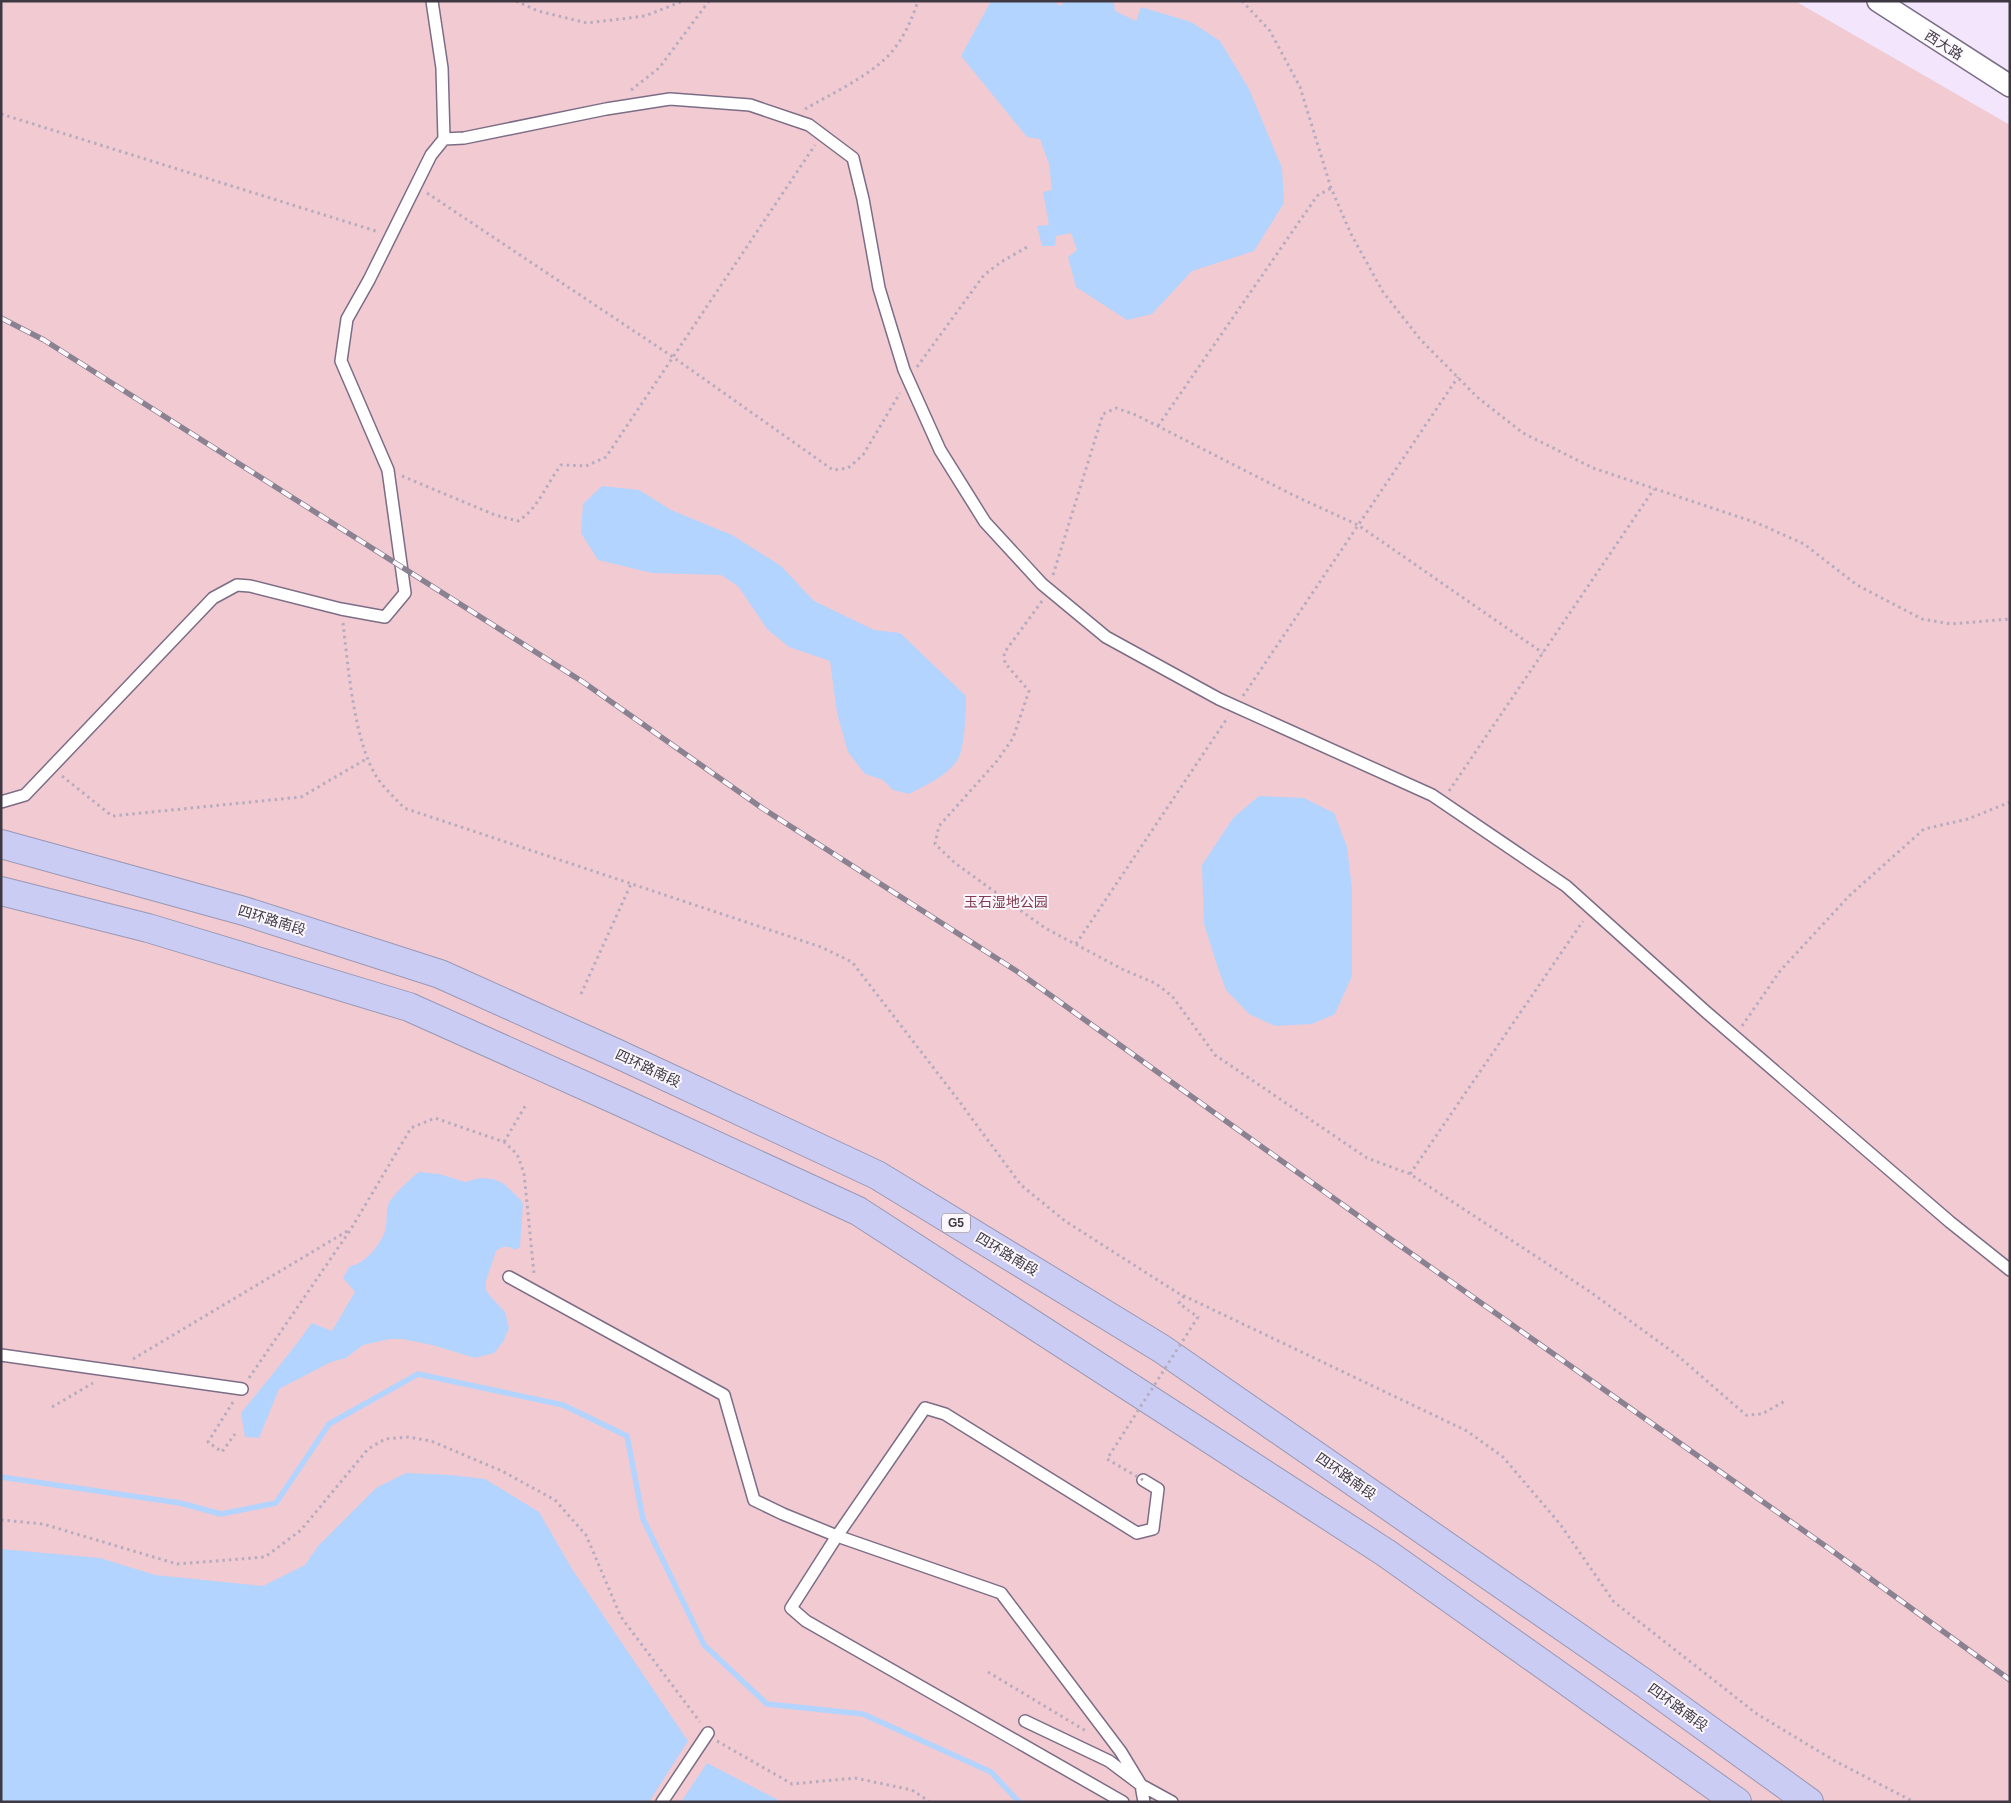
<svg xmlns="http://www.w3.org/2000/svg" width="2011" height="1803" viewBox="0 0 2011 1803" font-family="Arial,'Noto Sans SC',sans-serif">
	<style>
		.green { fill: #f2cad1 }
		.water { fill: #b3d4fe }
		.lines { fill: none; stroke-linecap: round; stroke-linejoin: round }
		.stream { stroke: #b3d4fe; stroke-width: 5.5 }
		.service-casing { stroke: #7c6d87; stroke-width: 14 }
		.minor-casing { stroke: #7c6d87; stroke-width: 24 }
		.motorway-casing { stroke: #9998b5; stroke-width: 30 }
		.path { stroke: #b7acbf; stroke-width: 3; stroke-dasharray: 2.5 4; stroke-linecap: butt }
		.service { stroke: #fff; stroke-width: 11 }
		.minor { stroke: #fff; stroke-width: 21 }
		.motorway { stroke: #caccf3; stroke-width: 28 }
		.rail-casing { stroke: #8a8191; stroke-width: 5.5 }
		.rail { stroke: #faf6fc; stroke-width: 4; stroke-dasharray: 11; stroke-linecap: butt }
		.path-bridge { stroke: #b7acbf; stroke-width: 3; stroke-dasharray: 2.5 4; stroke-linecap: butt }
		.labels { text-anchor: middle; stroke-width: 4; stroke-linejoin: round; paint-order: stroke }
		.shield { fill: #faf6fc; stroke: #76717a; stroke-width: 1 }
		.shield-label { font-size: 12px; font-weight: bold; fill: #3e3843 }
		.street-label { font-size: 14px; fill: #3e3843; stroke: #faf6fc }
		.park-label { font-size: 14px; fill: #843d4f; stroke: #faf6fc }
	</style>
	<rect width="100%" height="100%" fill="#f2e5fc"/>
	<path class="green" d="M 1,1 L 1795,1 L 2010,125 L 2010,1802 L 1,1802 Z"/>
	<path class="water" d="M 991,1 L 1052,1 L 1061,6 L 1064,1 L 1110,1 L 1114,3 L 1115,11 L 1136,21 L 1141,7 L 1191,22 L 1220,41 L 1249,89 L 1282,168 L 1284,203 L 1254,251 L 1192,271 L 1152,314 L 1127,320 L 1076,287 L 1068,257 L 1077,250 L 1071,233 L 1056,236 L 1055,246 L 1042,246 L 1037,226 L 1049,225 L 1043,192 L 1052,190 L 1049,164 L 1040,139 L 1027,137 L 961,56 Z
		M 602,486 L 639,490 L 671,510 L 732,535 L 781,566 L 814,601 L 874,630 L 900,633 L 966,696 C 966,710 965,750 957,761 C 945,777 926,785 909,794 L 893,790 L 883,780 L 865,774 L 848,752 L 837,713 L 830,661 L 789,647 L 767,629 L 738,586 L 721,575 L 652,573 L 598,560 L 581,533 L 583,504 Z
		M 1259,796 L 1304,798 L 1334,813 L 1347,847 L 1352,889 L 1352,976 L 1335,1014 L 1312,1024 L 1275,1026 L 1249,1014 L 1226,990 L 1218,968 L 1204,924 L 1202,865 L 1233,818 Z
		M 419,1172 L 439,1174 L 465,1182 L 480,1178 L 493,1179 L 503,1183 L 520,1199 L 523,1204 L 520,1247 L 515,1250 C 508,1245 503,1246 496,1251 L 486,1281 L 486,1290 L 490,1296 L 505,1312 L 509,1328 L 503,1342 L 494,1353 L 475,1358 L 432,1345 L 402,1339 L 390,1339 L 363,1345 L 346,1358 L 331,1362 L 279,1389 L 259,1438 L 245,1437 L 241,1413 C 265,1383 290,1354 312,1323 L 332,1331 L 355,1292 L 343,1278 L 350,1266 C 364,1265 381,1244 385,1231 C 388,1222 385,1212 389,1203 C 392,1196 412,1177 419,1172 Z
		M 406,1473 L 451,1475 L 485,1479 L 539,1512 L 572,1569 L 688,1741 L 649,1802 L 1,1802 L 1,1549 L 100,1558 L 155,1575 L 263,1586 L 305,1565 L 318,1546 L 376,1488 Z
		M 707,1763 L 782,1802 L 681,1802 Z"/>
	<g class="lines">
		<path class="stream" d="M 1,1477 L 180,1503 L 221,1514 L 276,1503 L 329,1424 L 418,1374 L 563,1405 L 627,1436 L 643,1519 L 704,1645 L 767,1704 L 863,1714 L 991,1772 L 1019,1802"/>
		<defs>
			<path id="service" d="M 432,1 L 442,68 L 444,139
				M 1,802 L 25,795 L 213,598 L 237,585 L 250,586 L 341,609 L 385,617 L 405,593 L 388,470 L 341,361 L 347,319 L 369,280 L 431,155 L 444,139 L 464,138 L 606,109 L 670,99 L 750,105 L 809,125 L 853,158 L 863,199 L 879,288 L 904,370 L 940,450 L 985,522 L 1042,584 L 1106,637 L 1219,699 L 1432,795 L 1566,886 L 1705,1011 L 1950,1222 L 2010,1270
				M 509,1277 L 724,1395 L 754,1500 L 783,1514 L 837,1536 L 1001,1593 L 1121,1752 L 1141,1785 L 1144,1802
				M 1,1355 L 242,1389
				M 1025,1721 L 1109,1761 L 1141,1785 L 1172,1802
				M 662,1802 L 708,1733
				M 1123,1802 L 806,1621 L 791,1608 L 837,1536 L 925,1408 L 945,1414 L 1137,1533 L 1153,1529 L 1158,1489 L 1143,1480"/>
			<path id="minor" d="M 1878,1 L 2010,86"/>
			<path id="motorway" d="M 1,844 L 244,911 L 440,974 L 618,1054 L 877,1175 L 1162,1349 L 1647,1685 L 1809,1802
				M 1,891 L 148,928 L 409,1007 L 621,1102 L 858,1211 L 1386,1553 L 1737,1802"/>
		</defs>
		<use href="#service" class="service-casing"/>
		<use href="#minor" class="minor-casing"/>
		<use href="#motorway" class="motorway-casing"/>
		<path class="path" d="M 516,1 L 538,11 L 587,23 L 645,16 L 683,1
			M 1242,1 L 1270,31 L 1300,87 L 1331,188 L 1351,234 L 1383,292 L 1420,339 L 1477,397 L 1523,433 L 1593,468 L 1757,523 L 1804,544 L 1857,585 L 1922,619 L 1951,624 L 2010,619
			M 631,90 L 659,68 L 709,1
			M 805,109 C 831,94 876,73 894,49 C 905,35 912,19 918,1
			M 1,114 L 379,232
			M 427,193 L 673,357 L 833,470 L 848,468 L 863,455 L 900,393
			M 917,367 L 984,275 L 1001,262 L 1027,247
			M 1158,426 L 1317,196 L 1331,188
			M 402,476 L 495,515 L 518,521 C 538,509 547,483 561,465 L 586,466 L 606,457 L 815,145
			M 1053,575 L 1103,414 L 1116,408 L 1136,415 L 1293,495 L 1358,525 L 1543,653
			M 1042,601 L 1004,653 L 1005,663 L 1029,691 L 1013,738 L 997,761 L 939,826 L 935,844 L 955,863 L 1045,928 L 1124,970 L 1155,983 L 1172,996 L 1215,1055 L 1367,1158 L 1410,1174 L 1589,1291 L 1677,1355 L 1746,1415 L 1762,1414 L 1785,1401
			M 343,623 C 348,665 354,744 378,779 C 385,789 395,798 404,808 L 821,947 L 852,962 L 956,1097 L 1021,1185 L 1065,1221 L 1178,1293 L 1467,1431 L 1503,1457 L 1560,1524 L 1614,1602 L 1757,1714 L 1835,1761 L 1914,1802
			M 1243,696 L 1458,377
			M 62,776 L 112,816 L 301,797 L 368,758
			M 1449,791 L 1654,489
			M 1076,944 L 1228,717
			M 581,994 L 631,884
			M 1742,1026 L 1780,971 L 1849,896 L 1924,829 L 1968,819 L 2010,802
			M 504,1142 L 527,1103
			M 1410,1174 L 1583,921
			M 1184,1296 L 1179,1303 L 1188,1310
			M 133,1359 L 349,1230
			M 249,1378 L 351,1229 L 411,1128 L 435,1118 L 504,1142 L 517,1154 L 524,1173 L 534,1274
			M 233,1402 L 208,1442 L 222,1452 L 235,1434
			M 52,1407 L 93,1383
			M 1,1520 L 43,1524 L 177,1564 L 265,1557 L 301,1530 L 368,1449 L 385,1439 L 408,1437 L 431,1441 L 502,1471 L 555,1500 L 586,1535 L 621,1617 L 700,1722
			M 988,1672 L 1086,1731
			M 717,1741 L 792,1784 L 855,1778 L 912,1790 L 930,1802"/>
		<use href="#service" class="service"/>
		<use href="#minor" class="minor"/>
		<use href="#motorway" class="motorway"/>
		<defs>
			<path id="rail" d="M 1,318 L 44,340 L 583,682 L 762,808 L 1018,972 L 1392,1240 L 1831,1550 L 2010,1680"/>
		</defs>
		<use href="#rail" class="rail-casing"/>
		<use href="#rail" class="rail"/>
		<path class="path-bridge" d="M 1143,1480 L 1107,1459 L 1198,1317 L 1188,1310"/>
	</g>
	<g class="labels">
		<rect class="shield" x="942" y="1213.5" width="28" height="19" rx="4"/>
		<g class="shield-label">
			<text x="956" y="1227">G5</text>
		</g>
		<g class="street-label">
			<text transform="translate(1944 45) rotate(32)" y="5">西大路</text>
			<text transform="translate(272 920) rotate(17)" y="5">四环路南段</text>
			<text transform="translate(648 1068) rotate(25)" y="5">四环路南段</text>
			<text transform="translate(1007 1254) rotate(31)" y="5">四环路南段</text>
			<text transform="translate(1346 1476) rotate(35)" y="5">四环路南段</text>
			<text transform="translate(1678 1707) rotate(36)" y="5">四环路南段</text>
		</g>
		<g class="park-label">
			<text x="1006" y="907">玉石湿地公园</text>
		</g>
	</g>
	<rect width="2011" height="1803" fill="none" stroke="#3e3843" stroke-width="5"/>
</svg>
